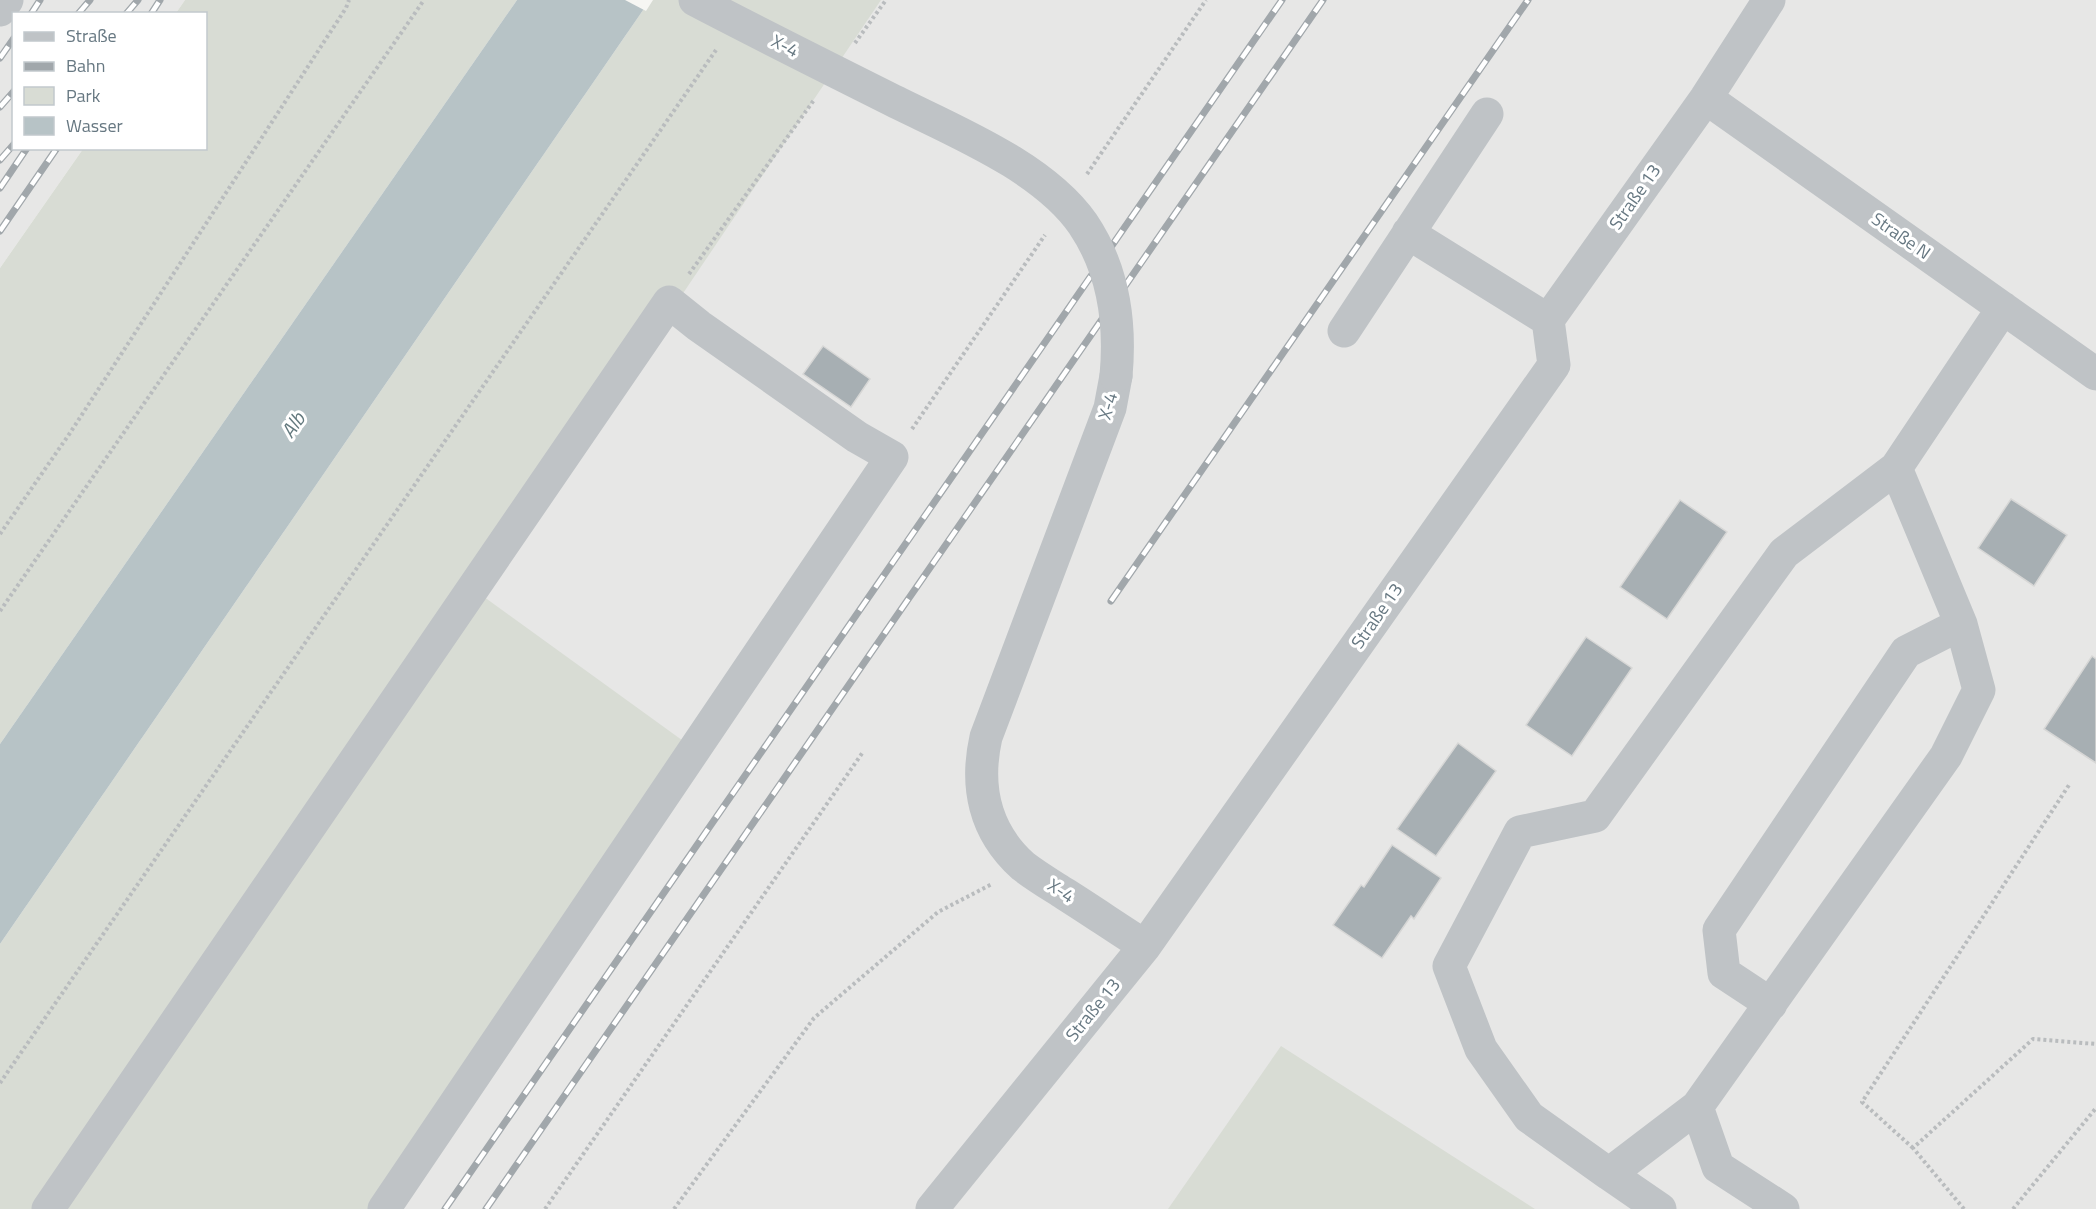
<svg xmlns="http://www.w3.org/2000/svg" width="2096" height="1209" viewBox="0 0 2096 1209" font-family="'Titillium Web',sans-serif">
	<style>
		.built { fill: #e7e7e6 }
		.green { fill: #d8dcd4 }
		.water { fill: #b7c3c6 }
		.pier { fill: #f6f6f3 }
		.building { fill: #a7afb3; stroke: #d7d7d6; stroke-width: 1.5 }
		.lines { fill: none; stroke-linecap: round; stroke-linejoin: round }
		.path { stroke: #b9bcbe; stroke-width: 4; stroke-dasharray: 3 3; stroke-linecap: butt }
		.minor { stroke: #bfc3c6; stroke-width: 33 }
		.rail-casing { stroke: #a1a7ab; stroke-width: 7 }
		.rail { stroke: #fff; stroke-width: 4.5; stroke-dasharray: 14; stroke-linecap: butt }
		.minor-bridge { stroke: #bfc3c6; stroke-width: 33 }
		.labels { text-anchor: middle; stroke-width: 6; stroke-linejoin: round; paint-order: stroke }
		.street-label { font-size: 18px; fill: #677882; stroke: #fff }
		.water-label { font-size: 20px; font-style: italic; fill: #63797e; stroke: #fff }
	</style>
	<rect width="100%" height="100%" fill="#f6f6f3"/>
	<path class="built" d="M 0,0 L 185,0 L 176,13 L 14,14 L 14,148 L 83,149 L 0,268 Z
		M 852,0 L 2096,0 L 2096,1209 L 20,1209 Z"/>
	<path class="green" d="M 185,0 L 517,0 L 0,744 L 0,268 L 83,149 L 206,148 L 206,14 L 176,13 Z
		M 650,0 L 881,0 L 480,594 L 686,743 L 385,1209 L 0,1209 L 0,944 Z
		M 1281,1046 L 1535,1209 L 1168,1209 Z"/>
	<path class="water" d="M 517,0 L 650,0 L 0,944 L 0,744 Z"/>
	<path class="pier" d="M 625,0 L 653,0 L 646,11 Z"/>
	<path class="building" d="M 823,346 L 870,379 L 851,407 L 803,374 Z
		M 2011,499 L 2067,535 L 2034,586 L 1978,548 Z
		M 1680,500 L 1727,532 L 1667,619 L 1620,587 Z
		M 1586,637 L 1632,668 L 1572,756 L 1526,725 Z
		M 2092,656 L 2096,659 L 2096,763 L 2044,729 Z
		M 1458,743 L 1496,771 L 1436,856 L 1397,829 Z
		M 1392,845 L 1441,878 L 1414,919 L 1411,916 L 1382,958 L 1333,925 L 1361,885 L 1364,887 Z"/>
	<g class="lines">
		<path class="path" d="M 855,43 L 886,0
			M 1087,174 L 1206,0
			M 689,274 L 814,100
			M 912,429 L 1045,235
			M 0,534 L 70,433 L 346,8 L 349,0
			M 0,611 L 424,0
			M 0,1083 L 716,50
			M 1913,1148 L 1862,1102 L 2069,785
			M 545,1209 L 863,752
			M 674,1209 L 814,1018 L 938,912 L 992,884
			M 1964,1209 L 1913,1148 L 2033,1039 L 2096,1044
			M 2013,1209 L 2096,1108"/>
		<path class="minor" d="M 0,10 L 7,0
			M 1706,98 L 2096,374
			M 1408,233 L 1548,320
			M 1344,331 L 1487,114
			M 1116,376 L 1110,408 L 986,737 C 975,786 984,831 1023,866 C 1036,876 1051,885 1065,894 C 1092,911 1118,929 1145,946
			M 1896,468 L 1961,624 L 1979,690 L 1946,756 L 1697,1107 L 1609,1174 L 1529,1117 L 1481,1049 L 1449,966 L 1520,832 L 1595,816 L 1784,553 L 1896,468 L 2003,308
			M 1771,1004 L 1724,973 L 1719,930 L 1906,652 L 1961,624
			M 1697,1107 L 1718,1167 L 1783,1209
			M 1609,1174 L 1660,1209
			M 48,1209 L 669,302 L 699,326 L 857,437 L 892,457 L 384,1209
			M 932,1209 L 1145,946 L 1554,365 L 1548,320 L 1706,98 L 1769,0"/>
		<defs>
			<path id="rail" d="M 31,14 L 40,0
				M 78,14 L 90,0
				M 126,14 L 138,0
				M 151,14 L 160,0
				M 0,58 L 14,38
				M 0,107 L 14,91
				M 0,160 L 14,144
				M 0,188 L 27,148
				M 0,231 L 57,148
				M 1111,601 L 1528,0
				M 445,1209 L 1282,0
				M 486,1209 L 1323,0"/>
		</defs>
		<use href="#rail" class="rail-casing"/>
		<use href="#rail" class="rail"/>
		<path class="minor-bridge" d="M 695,0 C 758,33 822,65 886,97 C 949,129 1042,165 1083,224 C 1114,270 1121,322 1116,376"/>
	</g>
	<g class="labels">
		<g class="street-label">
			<text transform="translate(785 46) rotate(27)" y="6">X-4</text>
			<text transform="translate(1635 197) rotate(-55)" y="6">Straße 13</text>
			<text transform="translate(1901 236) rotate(35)" y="6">Straße N</text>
			<text transform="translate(1108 406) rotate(-74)" y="6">X-4</text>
			<text transform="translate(1377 616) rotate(-55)" y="6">Straße 13</text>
			<text transform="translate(1061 891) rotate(33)" y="6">X-4</text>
			<text transform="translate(1093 1010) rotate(-51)" y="6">Straße 13</text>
		</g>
		<g class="water-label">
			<text transform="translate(293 425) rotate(-55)" y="7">Alb</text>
		</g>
	</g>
	<rect x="12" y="12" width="195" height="138" fill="#ffffff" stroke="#c2c9cd" stroke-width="1.5"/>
	<rect x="24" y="32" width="30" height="9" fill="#bfc3c6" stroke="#c2c9cd" stroke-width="1.5"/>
	<text x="66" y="42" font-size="18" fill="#677882">Straße</text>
	<rect x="24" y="62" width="30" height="9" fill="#a1a7ab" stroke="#c2c9cd" stroke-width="1.5"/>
	<text x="66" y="72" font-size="18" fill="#677882">Bahn</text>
	<rect x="24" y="87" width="30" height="18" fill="#d8dcd4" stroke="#c2c9cd" stroke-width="1.5"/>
	<text x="66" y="102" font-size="18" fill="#677882">Park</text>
	<rect x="24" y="117" width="30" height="18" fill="#b7c3c6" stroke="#c2c9cd" stroke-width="1.5"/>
	<text x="66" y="132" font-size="18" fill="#677882">Wasser</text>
</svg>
